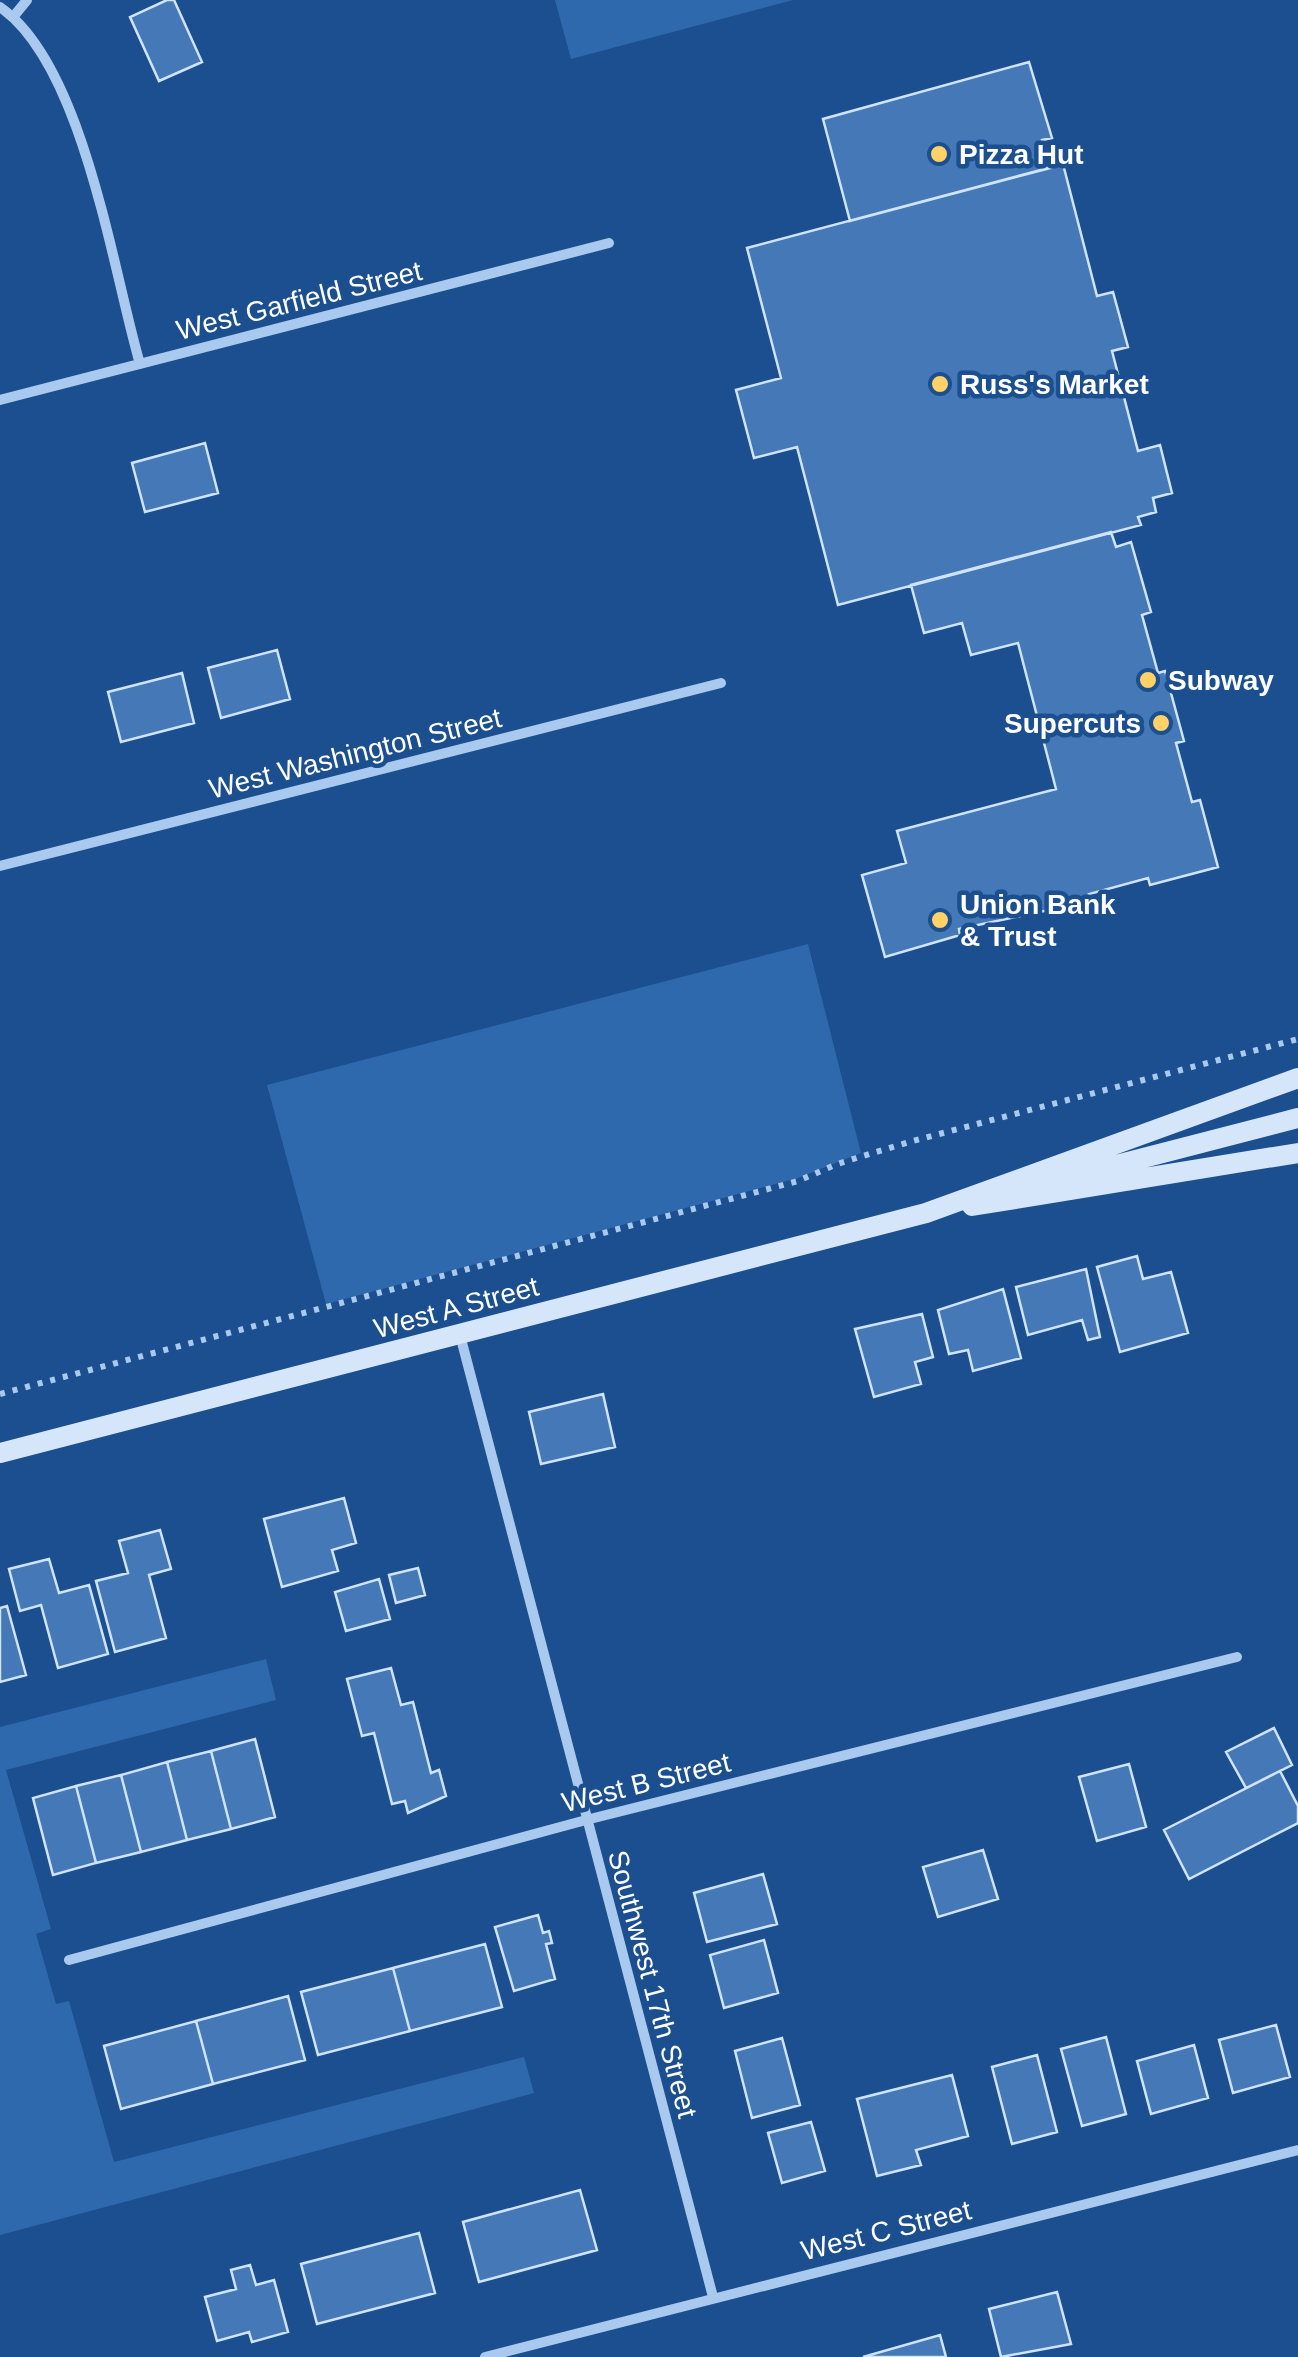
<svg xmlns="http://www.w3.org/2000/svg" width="1298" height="2357" viewBox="0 0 1298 2357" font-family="Helvetica,sans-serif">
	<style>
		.green { fill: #2e69ad }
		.building { fill: #4478b7; stroke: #cfe3fa; stroke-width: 2.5 }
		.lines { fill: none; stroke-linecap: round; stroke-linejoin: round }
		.path { stroke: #a9c9ee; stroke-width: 6; stroke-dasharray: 5 8; stroke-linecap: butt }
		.street { stroke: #a9c9ee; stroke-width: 10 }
		.secondary { stroke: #d6e6fa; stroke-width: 20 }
		.poi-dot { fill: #ffd166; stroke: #1b4f8f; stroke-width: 4 }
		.labels { text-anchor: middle; stroke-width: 9; stroke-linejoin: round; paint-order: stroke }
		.poi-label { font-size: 28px; font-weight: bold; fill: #fff; stroke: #1b4f8f; text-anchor: start }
		.street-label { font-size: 28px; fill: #fff; stroke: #1b4f8f }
	</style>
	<rect width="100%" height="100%" fill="#1b4f8f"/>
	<path class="green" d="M 555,0 L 793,0 L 571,59 Z
		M 808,944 L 861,1153 L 798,1178 L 326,1304 L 267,1085 Z
		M 266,1659 L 276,1700 L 6,1770 L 51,1929 L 36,1934 L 56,2004 L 69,2001 L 114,2162 L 524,2057 L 534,2093 L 0,2235 L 0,1727 Z"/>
	<path class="building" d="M 167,0 L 174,0 L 202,62 L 159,81 L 130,17 Z
		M 1029,62 L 1052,138 L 1042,140 L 1050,168 L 850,221 L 823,119 Z
		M 1063,164 L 1097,296 L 1113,292 L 1128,347 L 1112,351 L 1138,451 L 1160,445 L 1172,493 L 1153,498 L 1156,512 L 1138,517 L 1141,525 L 838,605 L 797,447 L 754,458 L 736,390 L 781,378 L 747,248 Z
		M 205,443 L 218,493 L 145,512 L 132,463 Z
		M 1111,532 L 1116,547 L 1131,542 L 1151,612 L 1142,615 L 1158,673 L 1165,671 L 1184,741 L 1176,743 L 1192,802 L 1200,800 L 1218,867 L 1150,885 L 1148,878 L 1089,894 L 1091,901 L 959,929 L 960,935 L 885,957 L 862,875 L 906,863 L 897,831 L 1056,789 L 1018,643 L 971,655 L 962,623 L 924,633 L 911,585 Z
		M 277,650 L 290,699 L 221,718 L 208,668 Z
		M 182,673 L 194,723 L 121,742 L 108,692 Z
		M 1137,1256 L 1143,1279 L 1171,1272 L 1188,1333 L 1120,1352 L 1097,1267 Z
		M 1086,1269 L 1100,1337 L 1088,1340 L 1082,1320 L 1028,1335 L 1016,1287 Z
		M 1003,1289 L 1021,1358 L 973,1371 L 968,1350 L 949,1354 L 938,1310 Z
		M 922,1314 L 933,1357 L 915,1362 L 921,1384 L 874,1397 L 855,1329 Z
		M 603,1394 L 615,1447 L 541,1464 L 529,1412 Z
		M 344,1498 L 356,1543 L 332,1550 L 338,1571 L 282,1587 L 264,1519 Z
		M 160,1530 L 171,1569 L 149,1575 L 166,1638 L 115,1652 L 96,1581 L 128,1573 L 119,1541 Z
		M 49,1559 L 59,1593 L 89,1585 L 108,1654 L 58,1668 L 41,1605 L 20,1611 L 9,1569 Z
		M 418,1568 L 425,1595 L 396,1603 L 389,1575 Z
		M 379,1579 L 390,1619 L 346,1631 L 335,1592 Z
		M 7,1606 L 26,1675 L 0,1682 L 0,1608 Z
		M 391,1668 L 401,1705 L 413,1702 L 431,1773 L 439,1770 L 446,1796 L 408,1813 L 405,1801 L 392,1804 L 374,1733 L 362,1736 L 347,1679 Z
		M 1274,1728 L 1292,1765 L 1246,1788 L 1226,1752 Z
		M 255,1739 L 275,1817 L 231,1829 L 211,1751 Z
		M 211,1751 L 231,1829 L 187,1840 L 167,1762 Z
		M 167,1762 L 187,1840 L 141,1852 L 121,1775 Z
		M 1129,1764 L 1146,1827 L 1097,1841 L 1079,1777 Z
		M 1280,1771 L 1298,1806 L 1298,1823 L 1189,1879 L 1164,1830 Z
		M 121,1775 L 141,1852 L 96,1863 L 76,1786 Z
		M 76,1786 L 96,1863 L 53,1875 L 33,1798 Z
		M 983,1850 L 998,1899 L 938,1917 L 923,1867 Z
		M 763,1874 L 777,1924 L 707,1942 L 694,1893 Z
		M 538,1915 L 543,1933 L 549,1931 L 552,1943 L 546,1944 L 555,1979 L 514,1991 L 495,1927 Z
		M 764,1940 L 778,1993 L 724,2008 L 710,1955 Z
		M 485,1944 L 502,2007 L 410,2031 L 393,1968 Z
		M 393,1968 L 410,2031 L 318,2055 L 301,1992 Z
		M 288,1996 L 305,2060 L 213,2084 L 196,2021 Z
		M 196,2021 L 213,2084 L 121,2109 L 104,2046 Z
		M 1276,2025 L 1290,2077 L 1233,2093 L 1219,2040 Z
		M 1106,2037 L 1126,2114 L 1082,2126 L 1061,2049 Z
		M 782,2038 L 800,2105 L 752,2118 L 735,2051 Z
		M 1194,2045 L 1208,2098 L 1151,2114 L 1137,2061 Z
		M 1037,2055 L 1057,2132 L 1012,2144 L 992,2067 Z
		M 952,2075 L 968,2136 L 916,2150 L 921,2165 L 877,2176 L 857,2099 Z
		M 811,2122 L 825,2171 L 782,2183 L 768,2133 Z
		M 580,2190 L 597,2250 L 479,2282 L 463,2222 Z
		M 419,2233 L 435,2293 L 317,2324 L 301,2264 Z
		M 250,2265 L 256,2285 L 274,2280 L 288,2332 L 252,2342 L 249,2332 L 217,2341 L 205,2297 L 236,2289 L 231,2270 Z
		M 1057,2292 L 1071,2344 L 1001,2357 L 989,2309 Z
		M 940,2335 L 946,2357 L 863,2357 Z"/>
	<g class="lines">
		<path class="path" d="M 0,1394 L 798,1181 L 837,1164 L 909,1142 L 1298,1039"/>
		<path class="street" d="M 0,7 C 83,64 112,267 140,364
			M 14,16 L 27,0
			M 0,400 L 609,243
			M 0,866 L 721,683
			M 460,1335 L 713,2297
			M 69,1960 L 586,1820 L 1237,1657
			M 485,2357 L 1298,2150"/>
		<path class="secondary" d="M 1035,1186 L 1298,1118
			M 972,1206 L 1298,1153
			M 0,1453 L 926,1213 L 1298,1078"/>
	</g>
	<g class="poi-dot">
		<circle cx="939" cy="154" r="10"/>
		<circle cx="940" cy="384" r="10"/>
		<circle cx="1148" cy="680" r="10"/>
		<circle cx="1161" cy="723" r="10"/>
		<circle cx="940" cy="920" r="10"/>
	</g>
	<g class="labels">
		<g class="poi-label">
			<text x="959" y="164">Pizza Hut</text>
			<text x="960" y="394">Russ's Market</text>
			<text x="1168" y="690">Subway</text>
			<text x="1141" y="733" text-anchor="end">Supercuts</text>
			<text x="960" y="914">Union Bank<tspan x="960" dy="32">&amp; Trust</tspan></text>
		</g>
		<g class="street-label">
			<text transform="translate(299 300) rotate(-14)" y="10">West Garfield Street</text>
			<text transform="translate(355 753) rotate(-14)" y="10">West Washington Street</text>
			<text transform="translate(456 1307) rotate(-15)" y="10">West A Street</text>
			<text transform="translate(646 1782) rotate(-14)" y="10">West B Street</text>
			<text transform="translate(653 1984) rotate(75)" y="10">Southwest 17th Street</text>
			<text transform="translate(886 2230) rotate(-14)" y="10">West C Street</text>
		</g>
	</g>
</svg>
